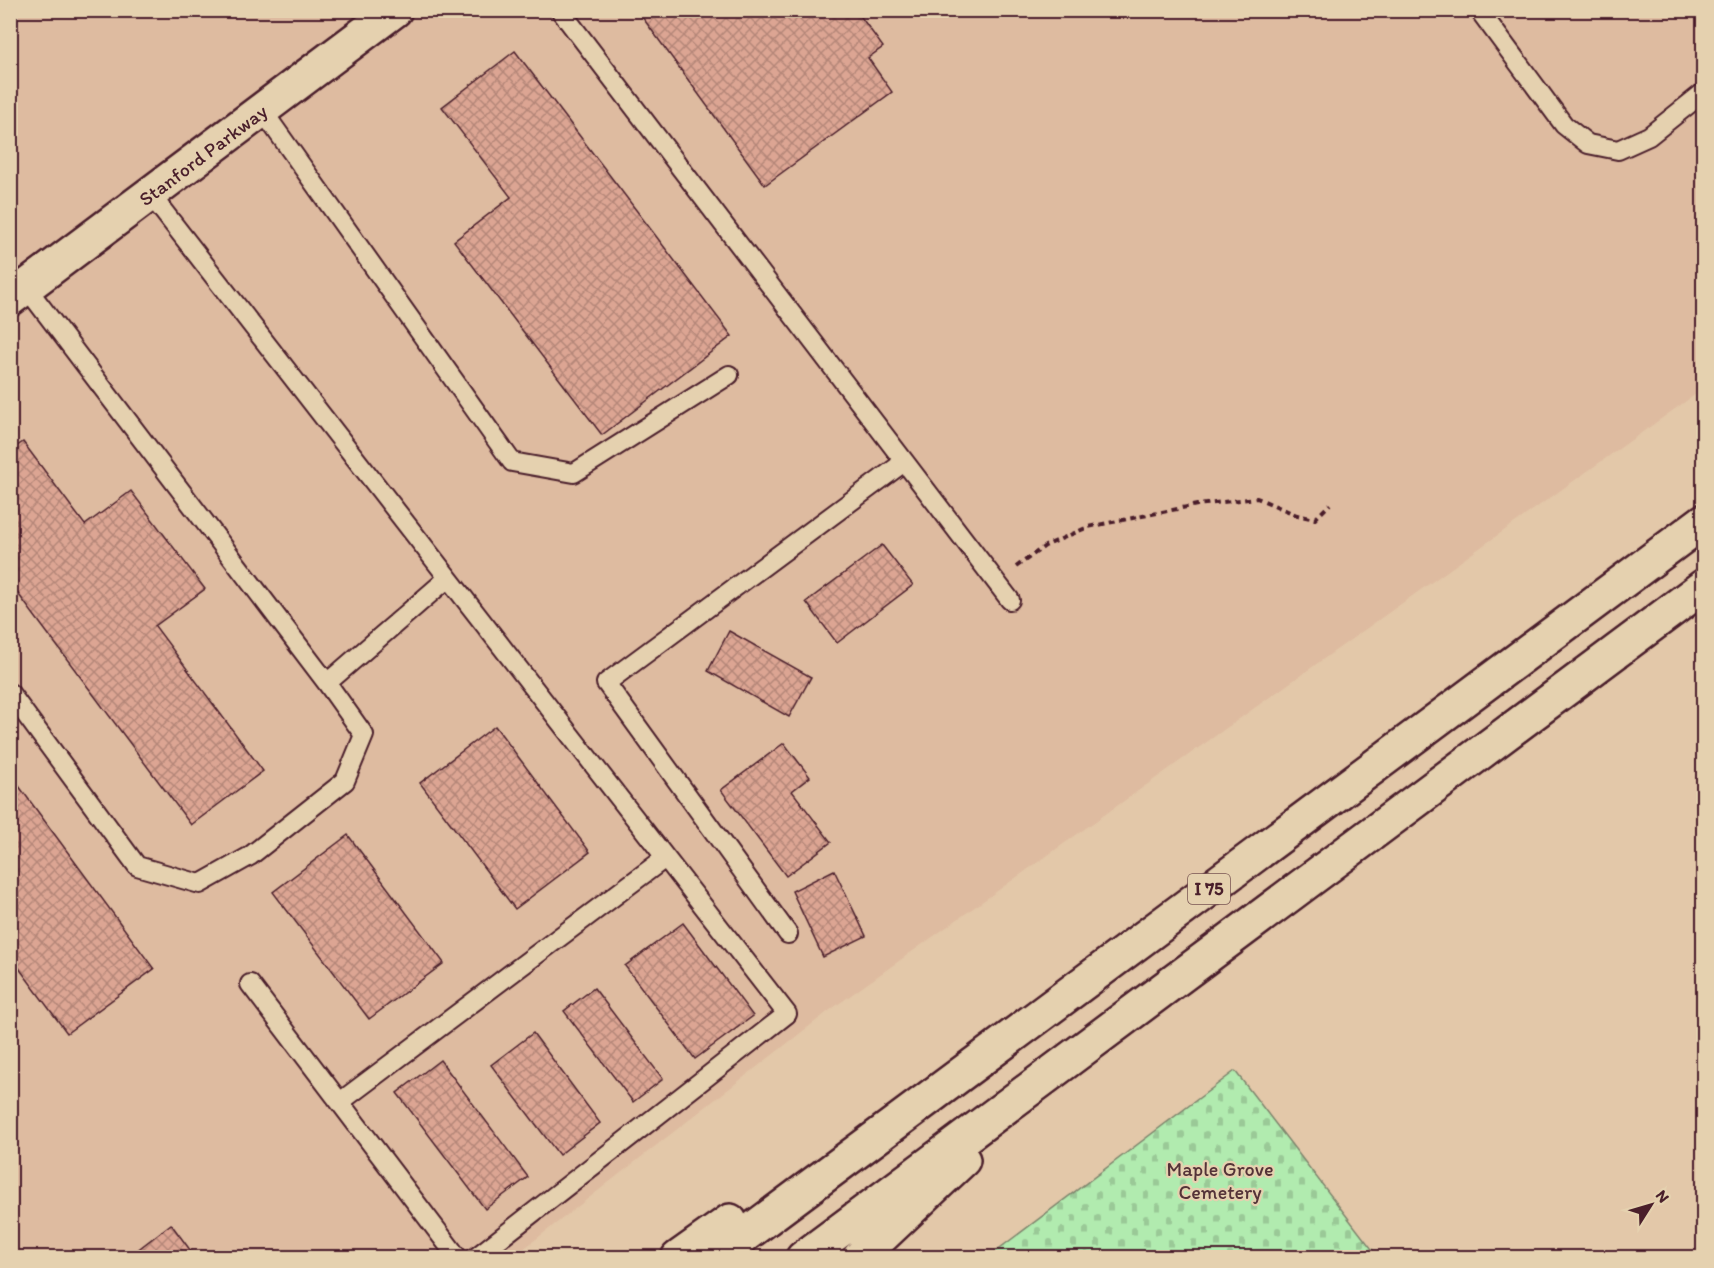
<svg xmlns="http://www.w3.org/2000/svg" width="1714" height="1268" viewBox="0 0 1714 1268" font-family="Itim,sans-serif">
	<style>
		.built { fill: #debba0 }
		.cemetery { fill: url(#cemetery-stones); stroke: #7e856d; stroke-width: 1.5 }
		.building { fill: url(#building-cross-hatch); stroke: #4a1f2b; stroke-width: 1.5 }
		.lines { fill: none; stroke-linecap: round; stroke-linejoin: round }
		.service-casing { stroke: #4a1f2b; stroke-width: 22 }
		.tertiary-casing { stroke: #4a1f2b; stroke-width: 38 }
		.motorway-casing { stroke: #4a1f2b; stroke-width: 38 }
		.path { stroke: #4a1f2b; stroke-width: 4; stroke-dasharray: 6 4.5; stroke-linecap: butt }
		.service { stroke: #e5d1af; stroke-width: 18 }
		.tertiary { stroke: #e5d1af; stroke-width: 33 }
		.motorway { stroke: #e5d1af; stroke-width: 33 }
		.labels { text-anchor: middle; stroke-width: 4.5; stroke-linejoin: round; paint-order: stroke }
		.shield { fill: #e5d1af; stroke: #785453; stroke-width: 1.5 }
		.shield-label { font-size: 18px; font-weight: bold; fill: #4a1f2b }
		.street-label { font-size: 20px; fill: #4a1f2b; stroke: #e5d1af }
		.park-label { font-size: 20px; fill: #543338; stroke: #e5d1af }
	</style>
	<defs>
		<pattern id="cemetery-stones" width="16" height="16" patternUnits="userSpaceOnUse" patternTransform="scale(1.5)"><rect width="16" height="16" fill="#b1ebaf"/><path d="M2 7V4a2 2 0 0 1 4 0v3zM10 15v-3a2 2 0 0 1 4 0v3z" fill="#9ac997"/></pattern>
		<pattern id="building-cross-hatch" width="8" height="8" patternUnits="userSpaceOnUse" patternTransform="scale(1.5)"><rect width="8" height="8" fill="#dca593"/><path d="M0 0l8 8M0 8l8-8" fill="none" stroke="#b48678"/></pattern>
	</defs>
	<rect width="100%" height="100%" fill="#e3c8a9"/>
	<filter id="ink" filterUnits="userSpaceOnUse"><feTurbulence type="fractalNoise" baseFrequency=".0167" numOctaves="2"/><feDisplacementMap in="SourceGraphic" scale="12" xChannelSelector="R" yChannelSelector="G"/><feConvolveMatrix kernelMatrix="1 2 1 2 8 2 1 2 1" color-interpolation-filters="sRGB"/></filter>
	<g filter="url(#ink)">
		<path class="built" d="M 10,11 L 1703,11 L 1703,389 L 830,1010 L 513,1257 L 11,1257 Z"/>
		<path class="cemetery" d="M 1235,1071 L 1378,1257 L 988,1257 Z"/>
		<path class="building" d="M 637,10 L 856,10 L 883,47 L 868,58 L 892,92 L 765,185 Z
			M 515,51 L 732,336 L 602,435 L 454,241 L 511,197 L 442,107 Z
			M 23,442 L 85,525 L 131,491 L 205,589 L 155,626 L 263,771 L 191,825 L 10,583 L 10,451 Z
			M 882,545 L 913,585 L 837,643 L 806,602 Z
			M 729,631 L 811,677 L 789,717 L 708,671 Z
			M 495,726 L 590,852 L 515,909 L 420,783 Z
			M 784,743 L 810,777 L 792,791 L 831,842 L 786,876 L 721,790 Z
			M 10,774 L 154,969 L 67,1033 L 10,956 Z
			M 348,835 L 444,963 L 369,1019 L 273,892 Z
			M 834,870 L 866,936 L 823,957 L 792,891 Z
			M 683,923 L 753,1016 L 695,1059 L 625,966 Z
			M 594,988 L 663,1079 L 633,1102 L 564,1011 Z
			M 533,1033 L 600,1123 L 559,1155 L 491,1065 Z
			M 440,1060 L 528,1177 L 485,1209 L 397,1093 Z
			M 171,1224 L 196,1258 L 127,1258 Z"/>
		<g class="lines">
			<defs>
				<path id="service" d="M 560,10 L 1010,600
					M 1479,10 L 1564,125 L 1588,144 L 1618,150 L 1649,136 L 1704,92
					M 262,110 L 512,462 L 574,473 L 729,375
					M 150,194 L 787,1014 L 475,1258
					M 327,683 L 448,578
					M 10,693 L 137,866 L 200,884 L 250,856 L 345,781 L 364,735 L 327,683 L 26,287
					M 788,934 L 606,683 L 904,462
					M 250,984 L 458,1258
					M 340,1102 L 665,858"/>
				<path id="tertiary" d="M 10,299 L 395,10"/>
				<path id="motorway" d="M 678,1258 L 730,1221
					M 714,1258 L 1704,521
					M 803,1258 L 1704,586
					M 859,1258 L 963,1160"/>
			</defs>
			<use href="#service" class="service-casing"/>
			<use href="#tertiary" class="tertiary-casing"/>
			<use href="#motorway" class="motorway-casing"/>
			<path class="path" d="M 1016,567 L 1045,546 L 1088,527 L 1197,505 L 1257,498 L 1297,515 L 1315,519 L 1330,504"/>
			<use href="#service" class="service"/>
			<use href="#tertiary" class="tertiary"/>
			<use href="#motorway" class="motorway"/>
		</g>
	</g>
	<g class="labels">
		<rect class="shield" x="1188" y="874" width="42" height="30" rx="4.5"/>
		<g class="shield-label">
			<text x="1209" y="895">I 75</text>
		</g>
		<g class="street-label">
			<text transform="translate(203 155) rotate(-37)" y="7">Stanford Parkway</text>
		</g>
		<g class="park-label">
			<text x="1220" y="1176">Maple Grove<tspan x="1220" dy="23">Cemetery</tspan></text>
		</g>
	</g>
	<rect width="1714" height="1268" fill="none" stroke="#e5d1af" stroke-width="36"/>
	<rect x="18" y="18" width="1678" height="1232" fill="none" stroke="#4a1f2b" stroke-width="2" filter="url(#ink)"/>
	<g transform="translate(1651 1205) rotate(53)" stroke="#e5d1af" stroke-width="4.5" paint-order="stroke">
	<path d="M0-4.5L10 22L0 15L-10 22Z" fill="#4a1f2b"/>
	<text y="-9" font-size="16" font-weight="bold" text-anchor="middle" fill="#4a1f2b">N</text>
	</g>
</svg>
